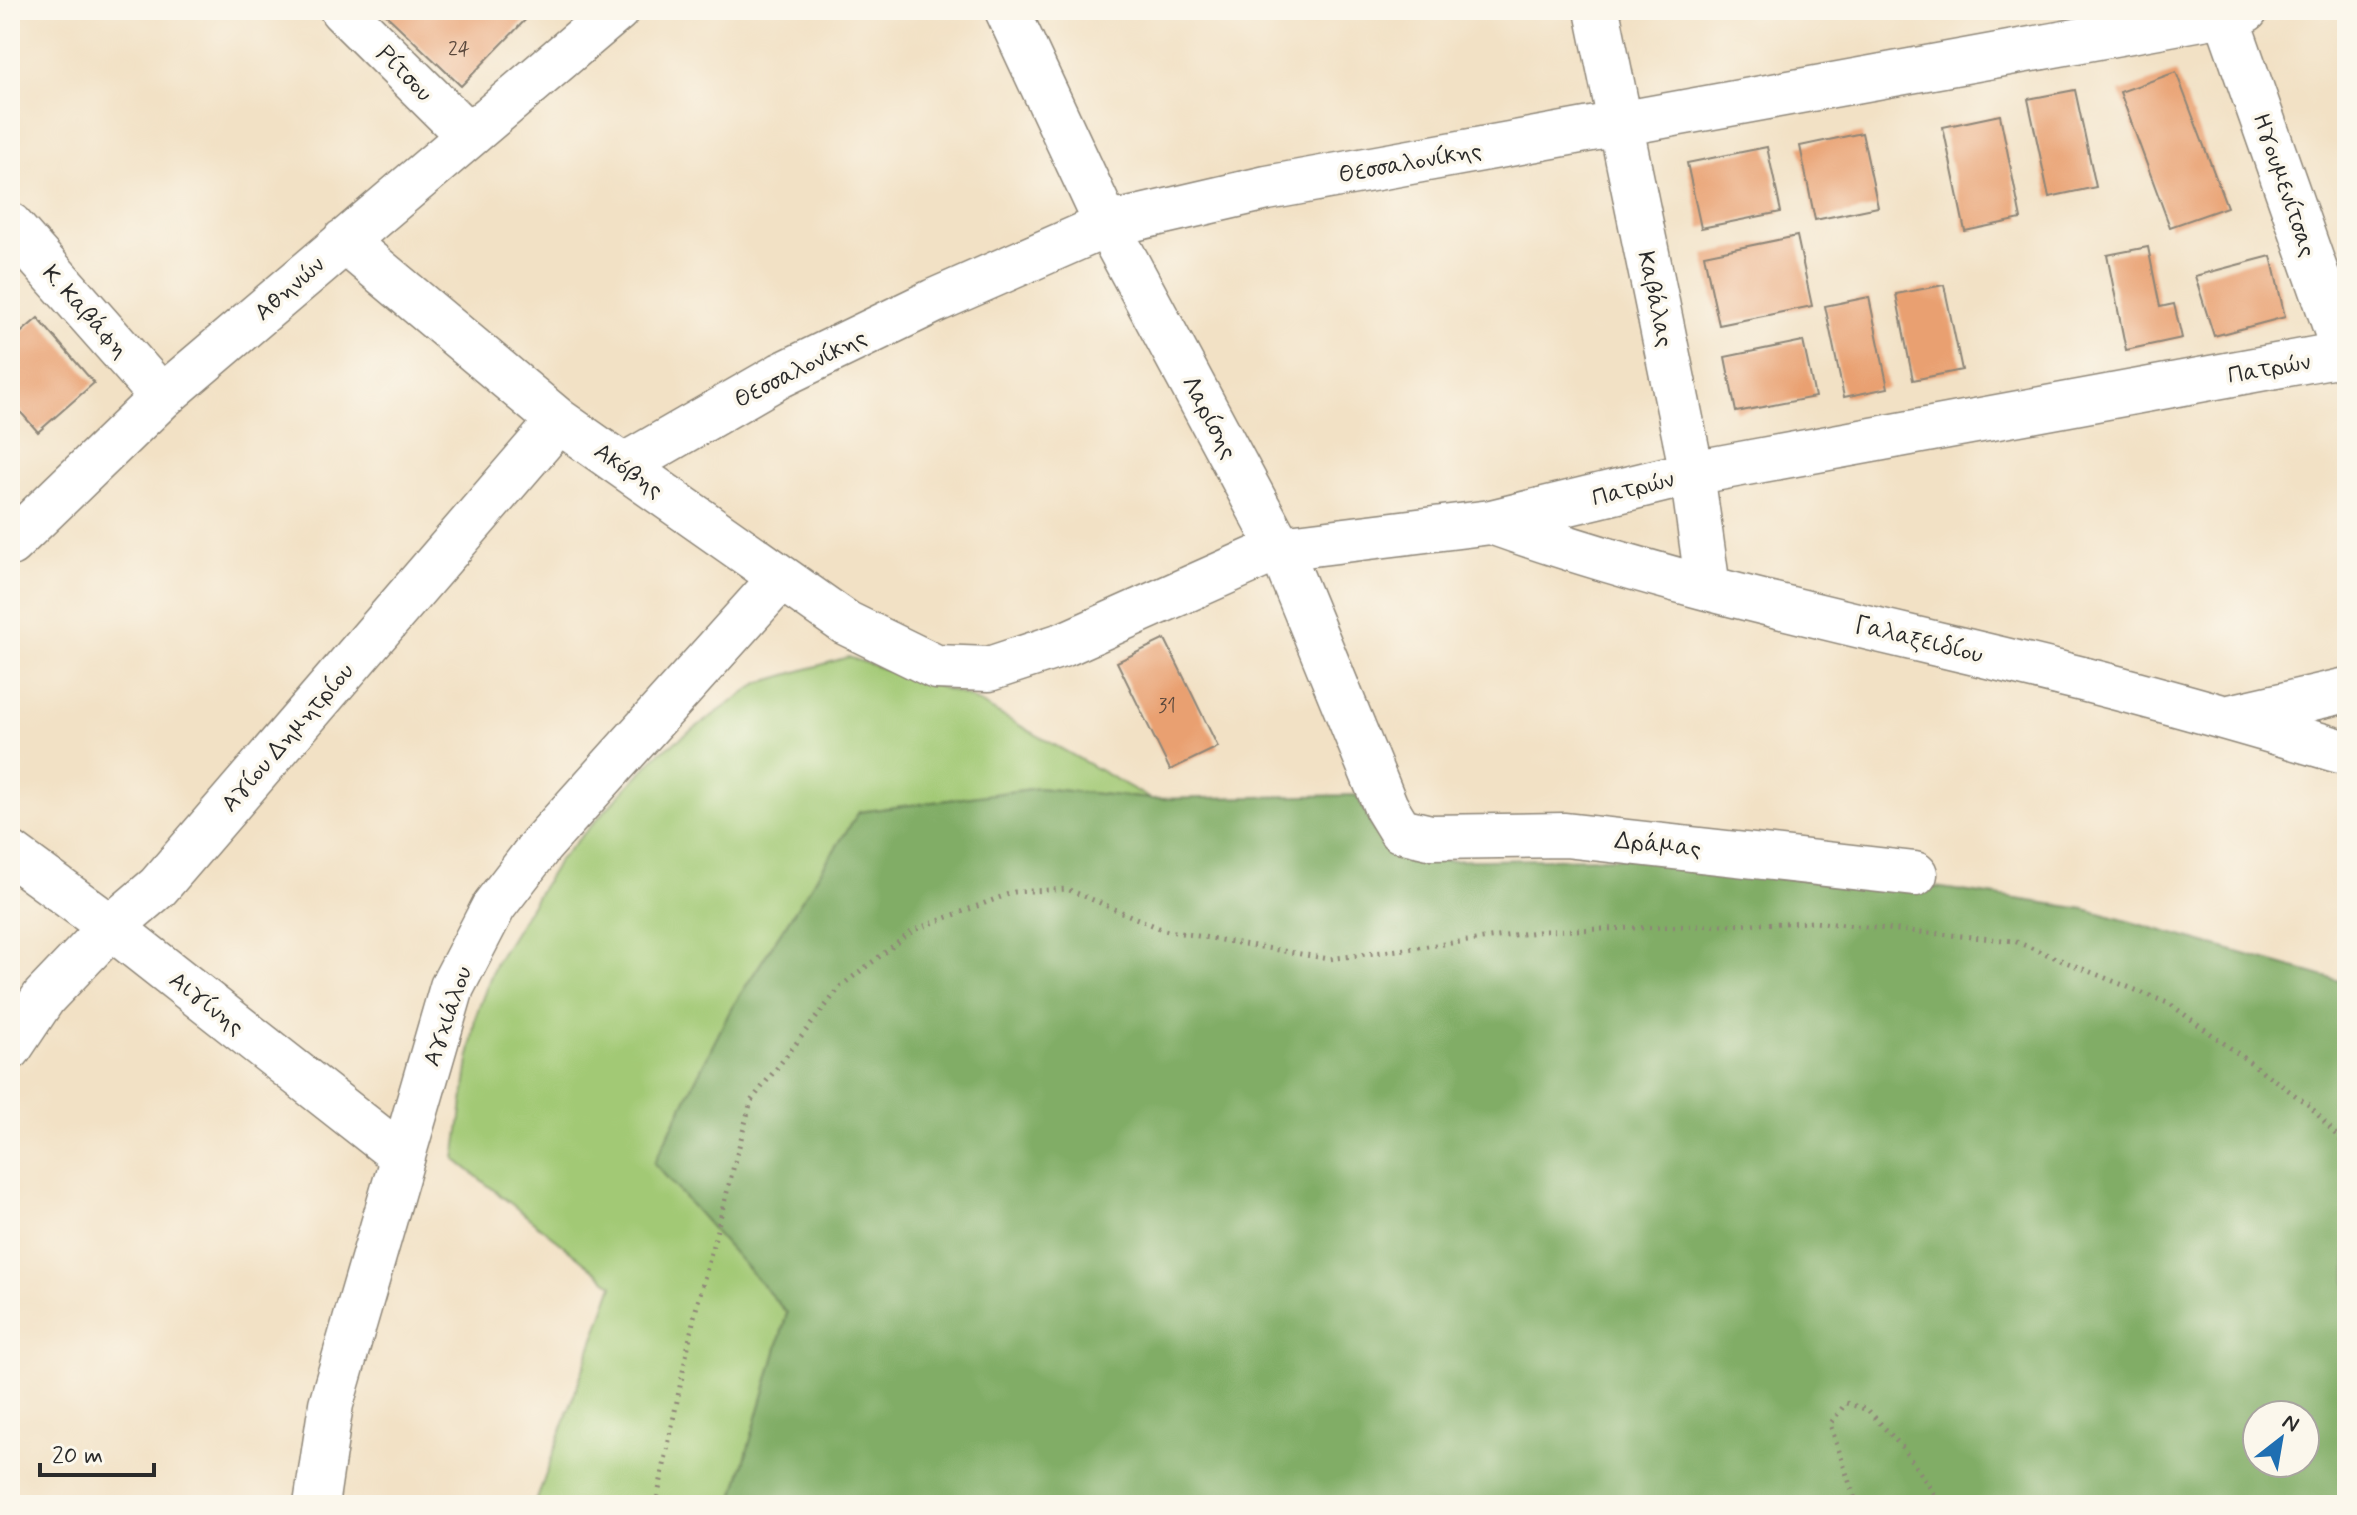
<svg xmlns="http://www.w3.org/2000/svg" width="2357" height="1515" viewBox="0 0 2357 1515" font-family="Mynerve,sans-serif">
	<style>
		.green { fill: #a2c974; stroke: #667a50; stroke-width: 2 }
		.forest { fill: #81ad66; stroke: #566c48; stroke-width: 2; fill-rule: evenodd }
		.building { fill: #e9a071 }
		.lines { fill: none; stroke-linecap: round; stroke-linejoin: round }
		.minor-casing { stroke: #8e8678; stroke-width: 47 }
		.path { stroke: #8e8678; stroke-width: 5; stroke-dasharray: 2 6; stroke-linecap: butt }
		.minor { stroke: #fff; stroke-width: 44 }
		.labels { text-anchor: middle; stroke-width: 7; stroke-linejoin: round; paint-order: stroke }
		.number-label { font-size: 20px; fill: #5a483c }
		.street-label { font-size: 24px; fill: #2b2b2b; stroke: #fbf7ec }
	</style>
	<rect width="100%" height="100%" fill="#fbf7ec"/>
	<filter id="ink" filterUnits="userSpaceOnUse"><feTurbulence type="fractalNoise" baseFrequency=".0125" numOctaves="2"/><feDisplacementMap in="SourceGraphic" scale="16" xChannelSelector="R" yChannelSelector="G"/><feConvolveMatrix kernelMatrix="1 2 1 2 8 2 1 2 1" color-interpolation-filters="sRGB"/></filter>
	<filter id="wash" filterUnits="userSpaceOnUse"><feTurbulence type="fractalNoise" baseFrequency=".006" numOctaves="4" result="noise"/><feDisplacementMap in="SourceGraphic" scale="32" xChannelSelector="R" yChannelSelector="G"/><feGaussianBlur stdDeviation="1.8" result="paint"/><feColorMatrix in="noise" values="0 0 0 0 0 0 0 0 0 0 0 0 0 0 0 0 0 1.4 0 .05"/><feComposite in="paint" operator="in"/></filter>
	<g filter="url(#wash)">
		<rect width="100%" height="100%" fill="#f2e1c5"/>
		<path class="green" d="M 848,657 L 967,696 L 1151,799 L 1038,788 L 859,812 L 731,1009 L 654,1163 L 787,1313 L 732,1505 L 535,1505 L 613,1285 L 455,1159 L 475,1018 L 496,962 L 559,860 L 658,754 L 759,683 Z"/>
		<path class="forest" d="M 1038,788 L 1151,799 L 1357,795 L 1374,831 L 1421,861 L 1724,856 L 2085,909 L 2347,983 L 2347,1505 L 732,1505 L 787,1313 L 654,1163 L 731,1009 L 859,812 ZM 2257,1415 L 2305,1415 L 2305,1463 L 2257,1463 Z"/>
		<g id="blocks">
			<path class="building" d="M 381,10 L 535,10 L 461,86 Z
				M 2176,72 L 2227,207 L 2170,227 L 2120,92 Z
				M 2075,90 L 2096,187 L 2049,197 L 2028,99 Z
				M 2000,115 L 2021,219 L 1965,231 L 1943,127 Z
				M 1862,133 L 1878,207 L 1815,220 L 1800,146 Z
				M 1767,147 L 1781,212 L 1701,228 L 1687,163 Z
				M 1797,236 L 1812,306 L 1719,325 L 1704,255 Z
				M 2148,247 L 2160,307 L 2174,304 L 2182,338 L 2126,350 L 2107,255 Z
				M 2271,256 L 2285,317 L 2214,336 L 2195,276 Z
				M 1944,285 L 1962,370 L 1913,380 L 1896,294 Z
				M 1869,297 L 1888,388 L 1844,397 L 1825,306 Z
				M 38,318 L 94,383 L 38,432 L 10,400 L 10,342 Z
				M 1803,341 L 1815,397 L 1736,412 L 1725,357 Z
				M 1165,639 L 1218,747 L 1170,770 L 1117,662 Z"/>
		</g>
	</g>
	<g filter="url(#ink)">
		<use href="#blocks" fill-opacity="0" stroke="#8e8678" stroke-width="2"/>
		<g class="lines">
			<defs>
				<path id="minor" d="M 342,10 L 469,136
					M 1007,10 L 1107,225 L 1280,548 L 1386,807 L 1400,830 L 1430,837 L 1565,835 L 1915,874
					M 1597,10 L 1692,473 L 1708,588
					M 2224,10 L 2347,361
					M 10,225 L 162,397
					M 344,241 L 559,421 L 846,623 L 936,667 L 989,669 L 1065,644 L 1280,548 L 1491,522 L 1692,473 L 2347,353
					M 623,466 L 781,375 L 934,301 L 1107,225 L 1267,188 L 2246,10
					M 1491,522 C 1678,589 1874,627 2066,675 C 2161,698 2254,726 2347,753
					M 10,544 L 162,397 L 617,10
					M 2230,717 L 2347,690
					M 10,853 L 111,927 L 402,1156
					M 10,1048 L 44,997 L 111,927 L 158,887 L 559,421
					M 316,1505 L 331,1404 L 452,987 L 494,906 L 541,845 L 781,578"/>
			</defs>
			<use href="#minor" class="minor-casing"/>
			<path class="path" d="M 656,1505 L 694,1317 L 751,1101 L 841,986 L 914,930 L 1014,892 L 1067,889 L 1164,930 L 1329,959 L 1544,931 L 1813,922 L 2014,941 L 2170,1004 L 2310,1106 L 2347,1147
				M 1857,1505 L 1830,1424 L 1846,1403 L 1868,1410 L 1902,1447 L 1942,1505"/>
			<use href="#minor" class="minor"/>
		</g>
	</g>
	<g class="labels">
		<g class="number-label">
			<text x="459" y="55">24</text>
			<text x="1167" y="712">31</text>
		</g>
		<g class="street-label">
			<text transform="translate(405 73) rotate(45)" y="8">Ρίτσου</text>
			<text transform="translate(1410 162) rotate(-10)" y="8">Θεσσαλονίκης</text>
			<text transform="translate(2285 185) rotate(71)" y="8">Ηγουμενίτσας</text>
			<text transform="translate(289 288) rotate(-41)" y="8">Αθηνών</text>
			<text transform="translate(1656 299) rotate(78)" y="8">Καβάλας</text>
			<text transform="translate(86 311) rotate(48)" y="8">Κ. Καβάφη</text>
			<text transform="translate(800 368) rotate(-27)" y="8">Θεσσαλονίκης</text>
			<text transform="translate(2269 368) rotate(-10)" y="8">Πατρών</text>
			<text transform="translate(1210 417) rotate(62)" y="8">Λαρίσης</text>
			<text transform="translate(629 470) rotate(35)" y="8">Ακόβης</text>
			<text transform="translate(1633 488) rotate(-14)" y="8">Πατρών</text>
			<text transform="translate(1919 639) rotate(14)" y="8">Γαλαξειδίου</text>
			<text transform="translate(287 737) rotate(-49)" y="8">Αγίου Δημητρίου</text>
			<text transform="translate(1658 844) rotate(6)" y="8">Δράμας</text>
			<text transform="translate(207 1003) rotate(38)" y="8">Αιγίνης</text>
			<text transform="translate(447 1016) rotate(-71)" y="8">Αγχιάλου</text>
		</g>
	</g>
	<rect width="2357" height="1515" fill="none" stroke="#fbf7ec" stroke-width="40"/>
	<g transform="translate(2281 1439) rotate(31)"><circle r="38" fill="#fbf7ec" stroke="#a8a59f" stroke-width="2"/>
	<path d="M0-6L14 30L0 20L-14 30Z" fill="#1f6fb2"/>
	<text y="-12" font-size="22" font-weight="bold" text-anchor="middle" fill="#2b2b2b">N</text>
	</g>
	<path d="M40 1463v12h114v-12" fill="none" stroke="#2b2b2b" stroke-width="4"/>
	<text x="52" y="1463" font-size="24" fill="#2b2b2b" stroke="#fbf7ec" stroke-width="6" paint-order="stroke">20 m</text>
</svg>
